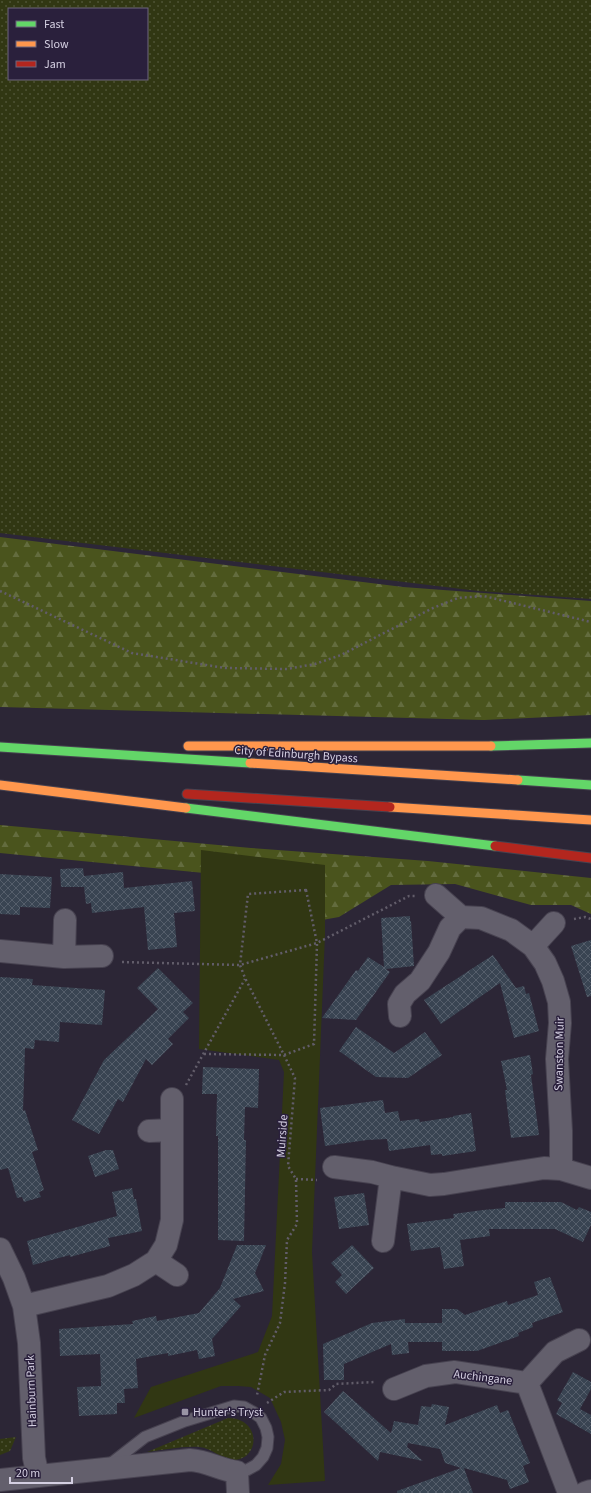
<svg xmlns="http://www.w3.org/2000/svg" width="591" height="1493" viewBox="0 0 591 1493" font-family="'Source Sans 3',sans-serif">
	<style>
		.grass { fill: url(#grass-dots); fill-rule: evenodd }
		.forest { fill: url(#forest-firs) }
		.park { fill: #313713 }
		.building { fill: url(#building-cross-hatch) }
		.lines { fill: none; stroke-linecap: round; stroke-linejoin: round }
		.lane-casing { stroke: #474250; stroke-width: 13 }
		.street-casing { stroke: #474250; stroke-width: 24 }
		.fast-casing { stroke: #474250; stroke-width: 11 }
		.slow-casing { stroke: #474250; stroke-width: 11 }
		.jam-casing { stroke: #474250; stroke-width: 11 }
		.path { stroke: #625d6a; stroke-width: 2.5; stroke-dasharray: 2 3; stroke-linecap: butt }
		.lane { stroke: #635f6c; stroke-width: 11 }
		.street { stroke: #635f6c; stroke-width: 22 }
		.fast { stroke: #63d668; stroke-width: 9 }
		.slow { stroke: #ff974d; stroke-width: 9 }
		.jam { stroke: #b3261e; stroke-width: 9 }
		.poi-dot { fill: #9994a5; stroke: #2a203c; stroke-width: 1.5 }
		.labels { text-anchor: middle; stroke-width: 3; stroke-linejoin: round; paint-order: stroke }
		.street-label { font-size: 12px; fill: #d4cfe1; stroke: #2a203c }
		.poi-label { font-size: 12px; fill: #d4cfe1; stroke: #2a203c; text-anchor: start }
	</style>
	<defs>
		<pattern id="grass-dots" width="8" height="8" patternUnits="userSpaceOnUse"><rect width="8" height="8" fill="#313713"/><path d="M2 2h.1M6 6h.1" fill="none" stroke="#4e5335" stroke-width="1.8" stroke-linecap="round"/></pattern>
		<pattern id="forest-firs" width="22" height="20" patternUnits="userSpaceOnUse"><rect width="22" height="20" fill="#4a541d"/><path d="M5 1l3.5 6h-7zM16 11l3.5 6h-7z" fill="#636c3e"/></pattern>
		<pattern id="building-cross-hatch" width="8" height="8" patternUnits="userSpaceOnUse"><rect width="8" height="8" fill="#394452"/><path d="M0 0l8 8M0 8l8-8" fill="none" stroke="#555e6b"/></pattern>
	</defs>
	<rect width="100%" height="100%" fill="#2c2636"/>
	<path class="grass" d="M 0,0 L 591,0 L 591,599 L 478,591 L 0,533 ZM 9,9 L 147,9 L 147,79 L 9,79 Z
		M 228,1418 C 260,1418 261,1456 236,1460 C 224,1462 213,1448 199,1447 C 182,1446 164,1450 147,1452 Z
		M 16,1437 L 10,1451 L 0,1455 L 0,1439 Z"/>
	<path class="forest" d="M 0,537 L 403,587 L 591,601 L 591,715 L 484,720 L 0,707 Z
		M 0,825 L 251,848 L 428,861 L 591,878 L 591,914 L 571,905 L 531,905 L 455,884 L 391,885 L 339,917 L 294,925 L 255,878 L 0,853 Z"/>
	<path class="park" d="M 201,850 L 325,865 L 325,934 L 312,1252 L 325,1481 L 268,1485 L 281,1464 L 285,1440 L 281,1422 L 270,1398 L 251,1387 L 238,1386 L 221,1386 L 134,1418 L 151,1387 L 258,1352 L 272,1316 L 284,1072 L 279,1060 L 199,1049 Z"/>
	<path class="building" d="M 83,868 L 84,876 L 123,872 L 124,888 L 192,881 L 195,911 L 174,913 L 177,947 L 148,950 L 144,907 L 92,913 L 91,903 L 86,904 L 84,887 L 61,887 L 60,869 Z
		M 0,874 L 52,877 L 50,908 L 20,907 L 20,915 L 0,914 Z
		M 410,916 L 410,921 L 411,921 L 414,966 L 386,969 L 390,972 L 356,1020 L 322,1018 L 356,970 L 358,971 L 368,957 L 384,967 L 381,918 Z
		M 591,940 L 591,996 L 587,997 L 571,946 Z
		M 493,955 L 516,988 L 524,986 L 526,994 L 529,993 L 539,1031 L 514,1038 L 500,983 L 441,1024 L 424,1000 Z
		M 158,968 L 193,1003 L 183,1012 L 189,1018 L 168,1039 L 173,1044 L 152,1065 L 146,1059 L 123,1102 L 118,1099 L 99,1134 L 72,1120 L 104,1060 L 158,1009 L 137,988 Z
		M 0,977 L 33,979 L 32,985 L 105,990 L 102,1025 L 60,1022 L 59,1042 L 35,1040 L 34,1049 L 25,1048 L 23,1111 L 25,1110 L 38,1150 L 32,1152 L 44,1190 L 39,1192 L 41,1197 L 24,1202 L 22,1197 L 17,1198 L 8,1168 L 0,1170 Z
		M 356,1027 L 394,1053 L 425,1032 L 442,1055 L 408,1078 L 376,1077 L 339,1051 Z
		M 530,1055 L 533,1074 L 531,1075 L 539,1135 L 511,1138 L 505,1090 L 507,1090 L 501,1061 Z
		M 203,1067 L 259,1069 L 258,1108 L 245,1107 L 244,1140 L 246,1140 L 244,1241 L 218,1240 L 218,1136 L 216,1136 L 217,1094 L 202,1094 Z
		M 383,1100 L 385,1113 L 398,1111 L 400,1121 L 419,1119 L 420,1122 L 453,1117 L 453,1116 L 471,1113 L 476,1151 L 442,1156 L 442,1154 L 431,1155 L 430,1145 L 389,1151 L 387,1139 L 367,1140 L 325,1146 L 320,1108 Z
		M 106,1150 L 113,1150 L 119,1169 L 95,1177 L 88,1156 Z
		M 132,1188 L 134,1199 L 136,1199 L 142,1231 L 108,1238 L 110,1246 L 70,1257 L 70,1255 L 33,1265 L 27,1241 L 117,1216 L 112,1192 Z
		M 364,1193 L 369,1225 L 339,1229 L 334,1197 Z
		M 505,1202 L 561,1202 L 577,1210 L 579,1207 L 591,1212 L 591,1225 L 583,1242 L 555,1229 L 489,1229 L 490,1236 L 460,1240 L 464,1266 L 444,1269 L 440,1247 L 411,1251 L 407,1224 L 454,1218 L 453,1214 L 483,1210 L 505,1208 Z
		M 237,1245 L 266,1245 L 255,1273 L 264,1291 L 233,1299 L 241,1306 L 212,1339 L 215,1356 L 199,1359 L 197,1350 L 168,1356 L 168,1353 L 136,1359 L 138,1388 L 124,1389 L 125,1403 L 117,1403 L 117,1414 L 79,1416 L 77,1387 L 101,1386 L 100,1354 L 60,1356 L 59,1329 L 133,1324 L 132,1321 L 156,1316 L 157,1321 L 199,1313 L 220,1288 Z
		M 352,1245 L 374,1268 L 346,1294 L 335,1282 L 342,1275 L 331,1263 Z
		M 550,1277 L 563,1312 L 532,1323 L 533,1327 L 518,1333 L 519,1336 L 477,1351 L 442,1351 L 442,1342 L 408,1342 L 409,1353 L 392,1355 L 391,1344 L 344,1364 L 344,1380 L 324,1380 L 323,1344 L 372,1323 L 405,1319 L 405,1323 L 442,1323 L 442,1309 L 457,1309 L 465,1315 L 507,1301 L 508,1305 L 538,1295 L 534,1282 Z
		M 573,1372 L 591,1382 L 591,1389 L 580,1409 L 591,1415 L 591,1434 L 556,1414 L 562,1403 L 557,1400 Z
		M 343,1391 L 391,1433 L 394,1421 L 418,1425 L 421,1406 L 431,1407 L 432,1404 L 449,1407 L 445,1425 L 497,1405 L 500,1413 L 508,1410 L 530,1463 L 523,1466 L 529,1482 L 510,1489 L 507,1480 L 464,1468 L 473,1493 L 397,1493 L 397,1491 L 461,1468 L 445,1463 L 440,1449 L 408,1443 L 407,1447 L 423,1461 L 380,1452 L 378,1461 L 324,1412 Z"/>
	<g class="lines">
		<defs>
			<path id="lane" d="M 109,1465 L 145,1437 L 185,1421 L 234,1406 L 244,1407 L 253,1412 L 261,1418 L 266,1428 L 268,1437 L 267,1448 L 263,1457 L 256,1465 L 247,1470 L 237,1472"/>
			<path id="street" d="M 436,895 L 461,917 L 481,918 L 511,930 L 533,946 L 545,963 L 553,981 L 559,1002 L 560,1023 L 557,1059 L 561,1131 L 561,1169
				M 533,946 L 554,923
				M 0,951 L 64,957 L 102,956
				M 64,957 L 65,920
				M 400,1016 L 399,1004 L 405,994 L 420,981 L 439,952 L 450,928 L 461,917
				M 149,1131 L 172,1130
				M 334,1167 L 372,1172 L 391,1177 L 430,1185 L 444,1184 L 544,1168 L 561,1169 L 591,1178
				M 383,1241 L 391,1177
				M 0,1249 L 14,1278 L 24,1306 L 29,1343 L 34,1458 L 38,1476
				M 156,1261 L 177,1275
				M 24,1306 L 108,1286 L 134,1275 L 156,1261 L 166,1245 L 172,1220 L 172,1099
				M 527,1383 L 555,1352 L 579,1340
				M 394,1389 L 426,1376 L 455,1372 L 527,1383 L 569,1493
				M 0,1480 L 190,1460 C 208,1461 220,1470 237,1472 L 238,1493
				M 585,1493 L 591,1491"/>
			<path id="fast" d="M 491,746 L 591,743
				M 0,747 L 250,763
				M 518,780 L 591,785
				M 186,808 L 495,846"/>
			<path id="slow" d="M 188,746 L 491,746
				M 250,763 L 518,780
				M 0,785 L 186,808
				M 390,807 L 591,820"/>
			<path id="jam" d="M 187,794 L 390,807
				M 495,846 L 591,858"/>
		</defs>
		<use href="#lane" class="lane-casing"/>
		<use href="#street" class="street-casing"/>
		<use href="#fast" class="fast-casing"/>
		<use href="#slow" class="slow-casing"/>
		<use href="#jam" class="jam-casing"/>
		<path class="path" d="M 0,591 L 132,653 L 225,668 L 287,669 L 315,664 L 341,655 L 433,608 L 458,598 L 484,596 L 591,622
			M 306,890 L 317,943 L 314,1044 L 284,1055 L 245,978 L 240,965 L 248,894 Z
			M 574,919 L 585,917 L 591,919
			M 122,962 L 240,965 L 317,943 L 409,896 L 415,896
			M 204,1054 L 284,1055 L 295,1078 L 288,1166 L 296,1179 L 297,1224 L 287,1240 L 285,1283 L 280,1323 L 265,1355 L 257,1395
			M 186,1085 L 245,979
			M 296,1179 L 317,1180
			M 267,1403 L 284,1392 L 329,1390 L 336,1384 L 375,1382"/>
		<use href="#lane" class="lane"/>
		<use href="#street" class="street"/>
		<use href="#fast" class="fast"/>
		<use href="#slow" class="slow"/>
		<use href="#jam" class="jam"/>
	</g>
	<rect class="poi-dot" x="181" y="1408" width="8" height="8" rx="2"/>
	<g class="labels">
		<g class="street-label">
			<text transform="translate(296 754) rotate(4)" y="4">City of Edinburgh Bypass</text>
			<text transform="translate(559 1054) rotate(-89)" y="4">Swanston Muir</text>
			<text transform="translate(282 1136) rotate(-86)" y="4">Muirside</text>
			<text transform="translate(483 1377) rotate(7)" y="4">Auchingane</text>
			<text transform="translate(31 1391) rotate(-92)" y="4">Hainburn Park</text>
		</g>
		<g class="poi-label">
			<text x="193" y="1416">Hunter's Tryst</text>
		</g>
	</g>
	<rect x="8" y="8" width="140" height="72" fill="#2a203c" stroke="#6e667e"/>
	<rect x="16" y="21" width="20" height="6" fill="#63d668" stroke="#6e667e"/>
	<text x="44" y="28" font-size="12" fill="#d4cfe1">Fast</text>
	<rect x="16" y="41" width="20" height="6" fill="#ff974d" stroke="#6e667e"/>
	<text x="44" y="48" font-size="12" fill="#d4cfe1">Slow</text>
	<rect x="16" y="61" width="20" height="6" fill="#b3261e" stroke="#6e667e"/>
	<text x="44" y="68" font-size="12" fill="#d4cfe1">Jam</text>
	<path d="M10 1477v6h62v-6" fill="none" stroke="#d4cfe1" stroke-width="2"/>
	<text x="16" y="1477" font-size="12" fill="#d4cfe1" stroke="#2a203c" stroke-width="3" paint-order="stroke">20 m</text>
</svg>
